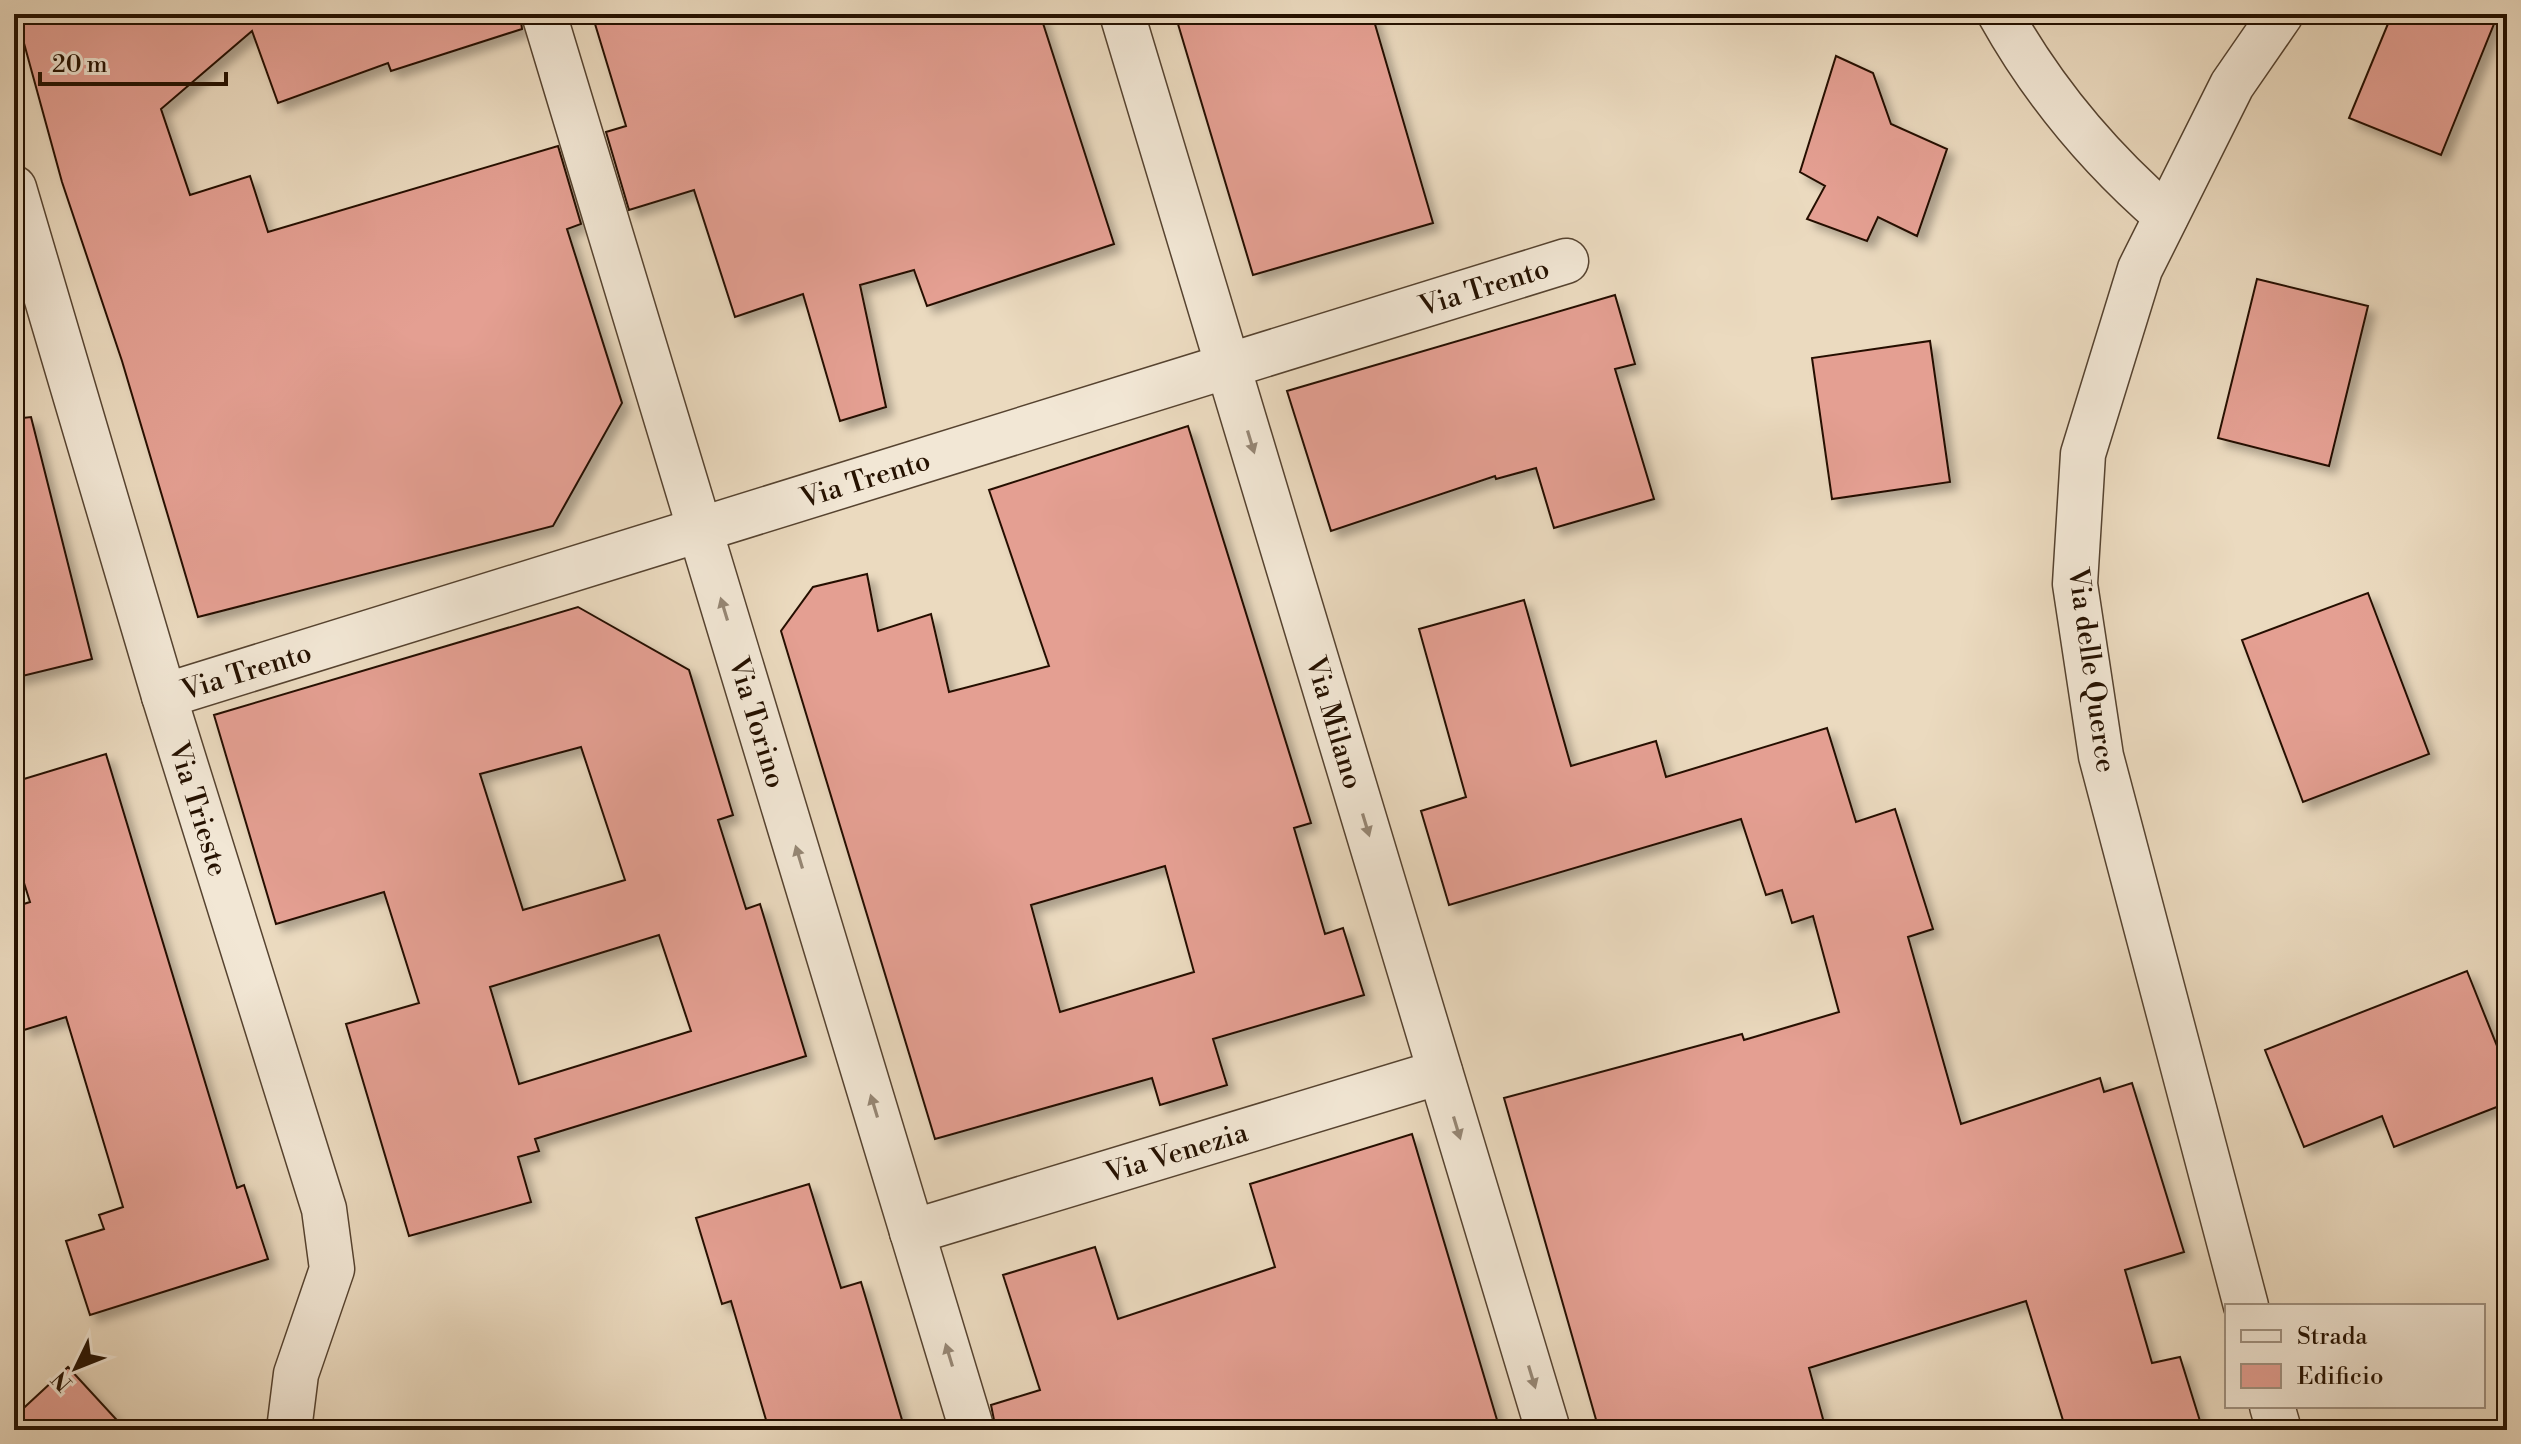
<svg xmlns="http://www.w3.org/2000/svg" width="2521" height="1444" viewBox="0 0 2521 1444" font-family="'Libre Bodoni',serif">
	<style>
		.building { fill: #e49f92; stroke: #251100; stroke-width: 2; fill-rule: evenodd; filter: url(#shadow) }
		.lines { fill: none; stroke-linecap: round; stroke-linejoin: round }
		.minor-casing { stroke: #564330; stroke-width: 47 }
		.minor { stroke: #f2e7d5; stroke-width: 44 }
		.oneway { fill: #968775 }
		.labels { text-anchor: middle; stroke-width: 7; stroke-linejoin: round; paint-order: stroke }
		.street-label { font-size: 28px; fill: #251100; stroke: #f2e7d5 }
	</style>
	<defs>
		<filter id="shadow"><feDropShadow dx="7" dy="7" stdDeviation="4" flood-color="#0004"/></filter>
	</defs>
	<rect width="100%" height="100%" fill="#ebdabf"/>
	<filter id="stains"><feTurbulence type="fractalNoise" baseFrequency=".0025" numOctaves="4"/><feColorMatrix values="0 0 0 0 .2 0 0 0 0 .09 0 0 0 0 .02 0 0 0 .5 -.17"/></filter>
	<radialGradient id="worn" r=".72"><stop offset=".6" stop-color="#630" stop-opacity="0"/><stop offset="1" stop-color="#630" stop-opacity=".3"/></radialGradient>
	<path class="building" d="M 16,14 L 520,14 L 522,29 L 391,71 L 388,63 L 278,103 L 252,31 L 161,109 L 190,195 L 250,176 L 268,232 L 558,146 L 581,224 L 567,229 L 622,403 L 553,526 L 198,617 L 122,361 L 62,182 Z
		M 592,14 L 1040,14 L 1114,244 L 927,306 L 914,270 L 860,285 L 886,407 L 840,421 L 803,294 L 735,317 L 694,190 L 629,210 L 606,132 L 626,126 Z
		M 1175,14 L 1372,14 L 1433,223 L 1253,275 Z
		M 2392,14 L 2498,14 L 2441,155 L 2349,118 Z
		M 1836,56 L 1873,73 L 1891,124 L 1947,149 L 1917,236 L 1878,217 L 1867,241 L 1807,219 L 1825,186 L 1800,172 Z
		M 2257,279 L 2368,306 L 2329,466 L 2218,438 Z
		M 1615,295 L 1635,364 L 1615,369 L 1654,499 L 1554,528 L 1536,468 L 1496,479 L 1495,476 L 1331,531 L 1287,391 Z
		M 1930,341 L 1950,482 L 1832,499 L 1812,358 Z
		M 31,417 L 92,659 L 14,678 L 14,419 Z
		M 1188,426 L 1311,823 L 1294,828 L 1325,934 L 1343,928 L 1364,995 L 1213,1039 L 1227,1085 L 1160,1105 L 1152,1078 L 935,1139 L 781,631 L 813,587 L 867,574 L 878,631 L 931,614 L 949,692 L 1049,666 L 989,490 ZM 1165,866 L 1194,972 L 1060,1012 L 1031,905 Z
		M 2368,593 L 2429,754 L 2303,802 L 2242,640 Z
		M 1524,600 L 1571,766 L 1656,741 L 1666,777 L 1827,728 L 1856,822 L 1895,809 L 1933,929 L 1908,937 L 1961,1124 L 2100,1078 L 2104,1092 L 2132,1083 L 2184,1252 L 2125,1270 L 2152,1363 L 2180,1357 L 2200,1421 L 2170,1430 L 2066,1430 L 2026,1301 L 1809,1368 L 1826,1430 L 1599,1430 L 1504,1098 L 1742,1034 L 1744,1040 L 1839,1012 L 1813,916 L 1792,923 L 1782,890 L 1766,895 L 1741,819 L 1449,905 L 1421,811 L 1466,797 L 1419,629 Z
		M 578,607 L 689,670 L 733,815 L 718,820 L 746,909 L 760,904 L 806,1056 L 535,1139 L 539,1151 L 518,1157 L 531,1202 L 409,1236 L 346,1024 L 419,1003 L 384,892 L 276,924 L 214,715 ZM 581,747 L 625,880 L 523,910 L 480,774 ZM 659,935 L 691,1031 L 519,1084 L 490,987 Z
		M 106,754 L 237,1188 L 244,1185 L 268,1259 L 90,1315 L 66,1241 L 104,1229 L 99,1215 L 123,1207 L 66,1017 L 24,1030 L 14,995 L 14,907 L 30,902 L 14,851 L 14,782 Z
		M 2467,971 L 2507,1071 L 2507,1103 L 2394,1147 L 2382,1116 L 2304,1147 L 2265,1050 Z
		M 1412,1134 L 1500,1430 L 996,1430 L 991,1405 L 1040,1390 L 1003,1275 L 1095,1247 L 1118,1319 L 1275,1267 L 1250,1184 Z
		M 809,1184 L 841,1288 L 861,1282 L 905,1430 L 769,1430 L 731,1301 L 722,1304 L 696,1218 Z
		M 68,1367 L 126,1430 L 14,1430 L 14,1417 Z"/>
	<g class="lines">
		<defs>
			<g id="minor">
				<path id="s1" d="M 544,14 L 972,1430"/>
				<path id="s2" d="M 1122,14 L 1548,1430"/>
				<path d="M 2000,14 C 2043,91 2099,158 2166,216"/>
				<path id="s3" d="M 14,188 L 164,696 L 324,1209 L 332,1269 L 296,1374 L 289,1430"/>
				<path id="s4" d="M 164,696 L 1566,261"/>
				<path id="s5" d="M 912,1232 L 1440,1072"/>
				<path d="M 2246,1306 L 2101,756 L 2075,584 L 2083,454 L 2140,269 L 2232,85 L 2281,14"/>
				<path d="M 2272,1406 L 2279,1430"/>
			</g>
		</defs>
		<use href="#minor" class="minor-casing"/>
		<use href="#minor" class="minor"/>
	</g>
	<defs><path id="oneway-solid" d="M-6-.8H1V-3.2L6.5 0L1 3.2V.8H-6Z" transform="scale(2)"/></defs>
	<g class="oneway">
		<use href="#oneway-solid" transform="translate(1251 442) rotate(73)"/>
		<use href="#oneway-solid" transform="translate(724 609) rotate(-107)"/>
		<use href="#oneway-solid" transform="translate(1366 825) rotate(73)"/>
		<use href="#oneway-solid" transform="translate(799 857) rotate(-107)"/>
		<use href="#oneway-solid" transform="translate(874 1106) rotate(-107)"/>
		<use href="#oneway-solid" transform="translate(1457 1128) rotate(73)"/>
		<use href="#oneway-solid" transform="translate(949 1355) rotate(-107)"/>
		<use href="#oneway-solid" transform="translate(1532 1377) rotate(73)"/>
	</g>
	<g class="labels">
		<g class="street-label">
			<text dy="10" stroke="none"><textPath href="#s4" startOffset="1382">Via Trento</textPath></text>
			<text dy="10" stroke="none"><textPath href="#s4" startOffset="734">Via Trento</textPath></text>
			<text dy="10" stroke="none"><textPath href="#s4" startOffset="86">Via Trento</textPath></text>
			<text transform="translate(2093 670) rotate(82)" y="10">Via delle Querce</text>
			<text dy="10" stroke="none"><textPath href="#s1" startOffset="740">Via Torino</textPath></text>
			<text dy="10" stroke="none"><textPath href="#s2" startOffset="740">Via Milano</textPath></text>
			<text dy="10" stroke="none"><textPath href="#s3" startOffset="648">Via Trieste</textPath></text>
			<text dy="10" stroke="none"><textPath href="#s5" startOffset="276">Via Venezia</textPath></text>
		</g>
	</g>
	<rect width="2521" height="1444" fill="none" stroke="#ebdabf" stroke-width="48"/>
	<rect x="16" y="16" width="2489" height="1412" fill="none" stroke="#251100" stroke-width="4"/>
	<rect x="24" y="24" width="2473" height="1396" fill="none" stroke="#251100" stroke-width="2"/>
	<rect x="2225" y="1304" width="260" height="104" fill="#f2e7d5" stroke="#a09180" stroke-width="2"/>
	<rect x="2241" y="1330" width="40" height="12" fill="#f2e7d5" stroke="#a09180" stroke-width="2"/>
	<text x="2297" y="1344" font-size="24" fill="#251100">Strada</text>
	<rect x="2241" y="1364" width="40" height="24" fill="#e49f92" stroke="#a09180" stroke-width="2"/>
	<text x="2297" y="1384" font-size="24" fill="#251100">Edificio</text>
	<g transform="translate(76 1368) rotate(227)" stroke="#f2e7d5" stroke-width="6" paint-order="stroke">
	<path d="M0-6L14 30L0 20L-14 30Z" fill="#251100"/>
	<text y="-12" font-size="22" font-weight="bold" text-anchor="middle" fill="#251100">N</text>
	</g>
	<path d="M40 72v12h186v-12" fill="none" stroke="#251100" stroke-width="4"/>
	<text x="52" y="72" font-size="24" fill="#251100" stroke="#f2e7d5" stroke-width="6" paint-order="stroke">20 m</text>
	<rect width="100%" height="100%" filter="url(#stains)"/>
	<rect width="100%" height="100%" fill="url(#worn)"/>
</svg>
